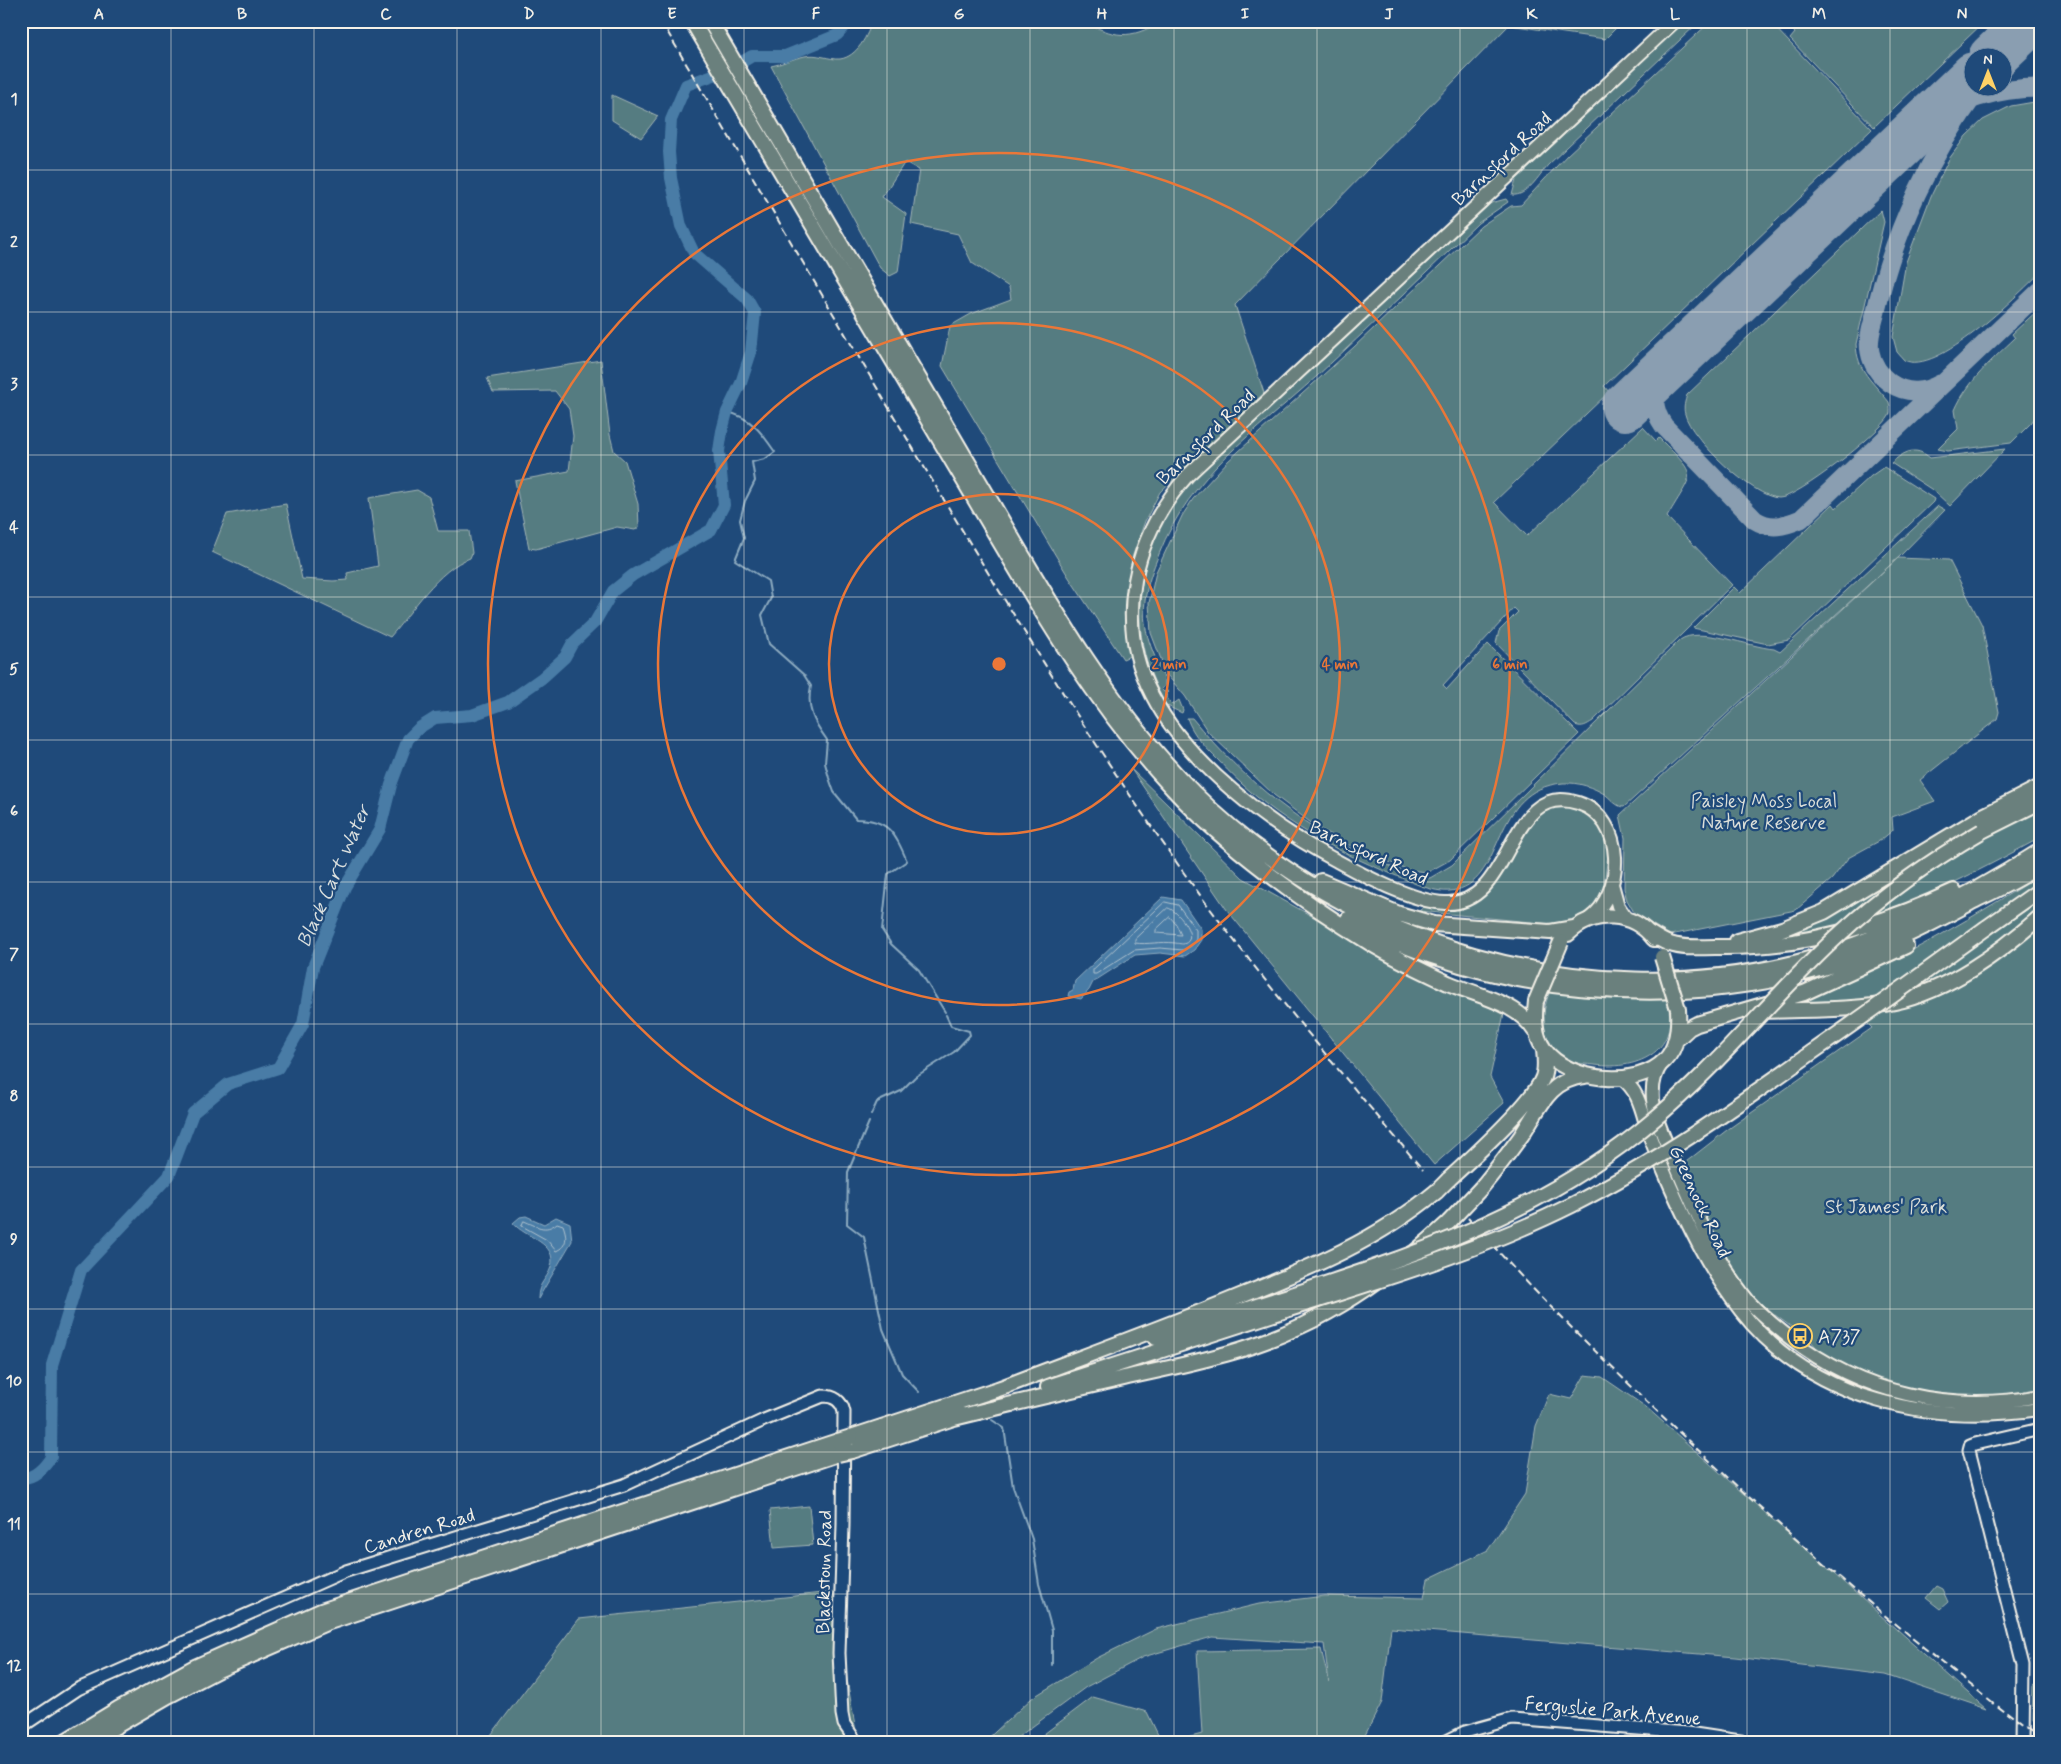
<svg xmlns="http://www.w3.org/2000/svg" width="2061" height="1764" viewBox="0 0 2061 1764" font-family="Mynerve,sans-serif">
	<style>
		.green { fill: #557b81; stroke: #a4b6b4 }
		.water { fill: #497ca6; stroke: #8dabc0 }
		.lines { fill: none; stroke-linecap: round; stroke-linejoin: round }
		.shore { stroke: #b0c2ce; stroke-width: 1 }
		.stream { stroke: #8dabc0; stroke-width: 2 }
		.river { stroke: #497ca6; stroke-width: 12 }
		.taxiway { stroke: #8a9eb1; stroke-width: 19 }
		.runway { stroke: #8a9eb1; stroke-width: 48 }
		.secondary-casing { stroke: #f4f1e8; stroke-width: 15 }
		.primary-casing { stroke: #f4f1e8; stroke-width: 16 }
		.highway-casing { stroke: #f4f1e8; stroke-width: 18 }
		.secondary { stroke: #1f4a7a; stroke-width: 11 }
		.primary { stroke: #6a807d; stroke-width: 12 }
		.highway { stroke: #6a807d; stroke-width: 14 }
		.rail { stroke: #f4f1e8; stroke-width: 2; stroke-dasharray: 8 4; stroke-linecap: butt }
		.highway-bridge-casing { stroke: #f4f1e8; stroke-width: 18; stroke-linecap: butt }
		.highway-bridge { stroke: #6a807d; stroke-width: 14 }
		.grid { fill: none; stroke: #f4f1e8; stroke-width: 1; stroke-opacity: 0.55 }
		.ring { fill: none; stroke: #ea7738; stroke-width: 2.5 }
		.labels { text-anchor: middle; stroke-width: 4.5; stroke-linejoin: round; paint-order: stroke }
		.street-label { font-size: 19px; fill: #f4f1e8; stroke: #1f4a7a }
		.park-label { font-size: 19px; fill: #dcdfd9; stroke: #1f4a7a }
		.poi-label { font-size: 19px; fill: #f4f1e8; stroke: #1f4a7a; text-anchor: start }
		.water-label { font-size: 20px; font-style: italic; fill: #dadfde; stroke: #1f4a7a }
		.centre { fill: #ea7738; stroke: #1f4a7a; stroke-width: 2.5 }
		.ring-label { font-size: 15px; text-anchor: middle; font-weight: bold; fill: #ea7738; stroke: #1f4a7a; stroke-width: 4.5; stroke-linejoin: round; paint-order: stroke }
		.neatline { fill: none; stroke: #f4f1e8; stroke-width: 2 }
		.grid-label { font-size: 16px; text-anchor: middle; font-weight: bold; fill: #f4f1e8 }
	</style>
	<rect width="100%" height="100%" fill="#1f4a7a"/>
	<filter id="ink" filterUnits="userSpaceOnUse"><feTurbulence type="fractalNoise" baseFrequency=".02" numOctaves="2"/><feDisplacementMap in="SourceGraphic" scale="10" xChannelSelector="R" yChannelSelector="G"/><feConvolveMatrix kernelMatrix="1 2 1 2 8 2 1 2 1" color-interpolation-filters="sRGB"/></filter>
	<g filter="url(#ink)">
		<path class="green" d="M 872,21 L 1082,21 C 1116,37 1128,41 1162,21 L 1623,21 L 1605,39 L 1509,25 L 1235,305 L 1264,393 L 1160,492 L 1145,521 L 1133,555 L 1125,602 L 1125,625 L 1130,656 L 1123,659 L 1068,576 L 942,366 L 950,326 L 971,314 L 1011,299 L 1009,287 L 972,263 L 958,234 L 911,224 L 919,170 L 905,162 L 882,197 L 906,214 L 898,272 L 890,276 L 880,268 L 771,66 C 783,64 793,58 805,56 C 817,53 829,60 840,59 C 857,57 868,35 872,21 Z
			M 1685,21 L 1700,21 L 1548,165 C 1539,175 1527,197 1512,195 L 1516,180 Z
			M 1711,21 L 1769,21 L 1872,129 L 1604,386 L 1609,392 L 1494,502 L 1527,536 L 1643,427 L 1656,441 L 1659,438 C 1700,479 1694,470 1667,517 L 1732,585 L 1593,721 C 1586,725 1583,728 1575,725 L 1496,643 L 1499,631 L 1518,612 L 1514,608 L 1443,685 L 1447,689 L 1488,644 L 1579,734 L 1450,860 L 1428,872 L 1408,870 L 1349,845 L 1318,828 L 1274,795 L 1208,732 L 1185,696 L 1167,675 L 1151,633 L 1149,603 L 1156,572 L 1182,516 L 1193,499 L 1228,461 L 1354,347 L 1481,226 L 1511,206 L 1521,205 L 1567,155 Z
			M 1775,21 L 1985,21 L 1874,127 L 1790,39 L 1795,33 L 1787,24 L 1781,27 Z
			M 612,95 L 658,116 L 641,138 L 612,120 Z
			M 2040,101 L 2040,273 C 2017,295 1937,377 1904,360 L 1897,352 L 1893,337 L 1906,262 L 1931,196 L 1949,159 L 1966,136 L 1983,120 L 2011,106 Z
			M 1506,199 L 1508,202 L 1478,223 C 1424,275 1370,327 1316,377 C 1255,432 1190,475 1159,554 C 1153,569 1147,584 1145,601 C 1141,631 1154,654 1165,680 L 1165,686 L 1161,689 L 1164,692 L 1168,691 L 1166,697 L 1172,705 L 1179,700 L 1183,710 L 1182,713 C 1178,711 1172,709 1168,706 C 1162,702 1158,690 1155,683 C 1133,636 1136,578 1157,531 C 1169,505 1189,485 1209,465 L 1491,203 Z
			M 1881,210 L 1884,222 L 1856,344 C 1857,371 1873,382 1889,402 C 1890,407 1891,412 1889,416 C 1880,433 1796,499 1779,498 C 1754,498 1690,438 1685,414 C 1683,408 1685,401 1687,395 Z
			M 2040,308 L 2040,411 L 2031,423 L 2011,443 L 1948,451 L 1938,449 L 1958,429 L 1955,410 C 1967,382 1993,359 2015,338 L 2012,334 Z
			M 601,360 L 610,435 L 614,451 L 625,461 L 638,504 L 639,527 L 635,530 L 617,527 L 536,549 L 529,548 L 515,481 L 569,471 L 573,436 L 569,409 L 555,391 L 493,392 L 487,378 Z
			M 2005,449 L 1950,506 L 1934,491 L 1891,463 C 1904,452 1915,445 1930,458 Z
			M 1884,467 L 1934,499 L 1933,502 L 1789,640 L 1768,644 L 1693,628 L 1734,587 L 1740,593 L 1833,504 L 1836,508 L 1871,476 Z
			M 417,490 L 429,497 L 438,531 L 469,531 L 472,553 L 470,558 C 438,569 412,612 390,637 L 212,552 L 227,514 L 286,504 L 302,579 L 333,581 L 348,580 L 347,573 L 378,566 L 369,498 Z
			M 1938,506 L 1945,510 L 1899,557 L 1624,807 C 1617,807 1612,800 1606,795 C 1593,787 1578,782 1563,783 C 1490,789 1506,879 1456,890 C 1435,895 1413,882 1394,875 C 1328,848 1267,814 1218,760 C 1205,747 1193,735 1187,718 L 1192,718 C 1243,780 1308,833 1383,863 C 1398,869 1413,876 1430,878 L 1452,865 L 1680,640 C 1699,626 1750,647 1774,649 L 1780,652 Z
			M 1898,558 L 1949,560 L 1982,625 L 1999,712 L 1997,719 L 1920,780 L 1935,801 L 1892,817 L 1893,830 L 1881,840 L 1848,858 L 1832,879 L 1796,910 L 1670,935 L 1635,914 L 1627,900 L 1624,889 L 1625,838 L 1620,815 Z
			M 1131,769 L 1243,878 L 1424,978 L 1505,1009 L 1490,1077 L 1504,1103 L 1434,1165 L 1227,910 Z
			M 1571,804 L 1596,817 L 1609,847 L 1603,893 L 1599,907 L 1578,920 L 1561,925 L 1419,911 L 1427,904 C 1439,906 1452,909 1464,907 C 1469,906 1474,902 1477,899 C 1519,872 1510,806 1571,804 Z
			M 2040,808 L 2040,838 C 1995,862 1949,887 1902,905 C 1862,921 1821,931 1780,941 L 1778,935 L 1857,900 L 1977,824 Z
			M 2040,875 L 2040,883 L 1983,923 L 1991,935 L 2040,900 L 2040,911 C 1992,950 1937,992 1874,1000 C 1848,1003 1820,1003 1794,1004 L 1794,1000 C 1882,973 1962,924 2040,875 Z
			M 2040,925 L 2040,1391 L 1983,1398 L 1905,1391 L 1825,1358 L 1811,1341 L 1775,1315 L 1771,1317 C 1728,1269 1706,1225 1682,1165 L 1727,1130 L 1872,1028 L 1867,1023 L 1888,1007 Z
			M 1550,991 L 1666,998 C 1683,1049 1640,1071 1595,1065 C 1587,1064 1576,1064 1569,1060 C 1541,1046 1539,1017 1550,991 Z
			M 1585,1375 L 1602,1377 L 1646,1407 L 1986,1709 L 1885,1675 L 1735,1657 L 1391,1628 L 1382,1702 L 1361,1743 L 1183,1743 L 1183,1739 L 1202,1734 L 1197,1651 L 1321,1649 L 1329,1682 L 1324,1644 L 1212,1637 L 1143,1657 L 1086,1687 L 1010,1743 L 983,1743 L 1032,1698 L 1097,1658 L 1156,1629 L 1259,1604 L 1325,1596 L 1424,1598 L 1428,1579 L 1488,1550 L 1525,1494 L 1536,1426 L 1549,1394 L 1571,1399 Z
			M 809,1506 L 813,1545 L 774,1548 L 770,1510 Z
			M 1936,1586 L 1942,1589 L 1948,1602 L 1940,1609 L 1926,1598 Z
			M 832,1592 L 858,1743 L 485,1743 L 579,1619 Z
			M 2040,1680 L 2040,1728 L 2032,1721 L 2033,1686 Z
			M 1093,1697 L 1147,1712 L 1160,1739 L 1159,1743 L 1032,1743 Z"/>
		<path class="water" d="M 1163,897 L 1181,900 L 1201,929 L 1201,940 L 1194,950 L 1185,956 L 1160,953 L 1135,955 L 1093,982 L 1089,990 L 1081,999 L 1068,996 L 1069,992 L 1073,990 L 1075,981 Z
			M 526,1216 L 544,1224 L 556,1217 L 570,1223 L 572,1241 L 538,1299 C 538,1282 547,1280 551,1267 C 558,1242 525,1238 513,1223 L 520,1217 Z"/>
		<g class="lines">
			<path class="shore" d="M 1165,902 L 1178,905 L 1196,930 L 1196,939 L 1191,946 L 1183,950 L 1160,948 L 1134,950 L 1096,974 L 1093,974 L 1093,970 Z
				M 1168,908 C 1178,910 1201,940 1183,944 C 1182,944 1175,943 1175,943 C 1161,941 1147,945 1135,943 L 1135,939 Z
				M 1170,917 L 1176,924 L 1181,935 L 1156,933 L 1156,930 Z
				M 524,1221 C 537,1226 545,1233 557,1223 L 563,1225 C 567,1236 568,1246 556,1251 L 547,1240 L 522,1226 Z"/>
			<path class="stream" d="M 727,412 C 751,417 762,433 775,452 L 765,459 L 752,462 L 755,481 L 745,501 L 740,520 L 744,538 L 735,560 L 768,581 L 771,598 L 762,615 L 769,644 L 804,675 L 811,686 C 806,709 814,722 827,740 L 825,763 L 829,778 L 834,792 L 856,819 C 888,819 895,833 907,861 L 888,874 L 882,930 L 891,944 L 919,970 L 945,1012
				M 871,1115 L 877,1102 L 901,1091 L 915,1077 L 954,1052 L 970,1035 L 969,1031 L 951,1026 L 946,1015
				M 869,1122 L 848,1172 L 847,1224 L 864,1237 L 883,1329 L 902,1374 L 919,1392
				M 992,1420 L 1004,1428 L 1013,1487 L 1032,1539 L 1039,1584 L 1052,1630 L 1052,1665"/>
			<path class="river" d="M 21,1478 C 34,1479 45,1467 51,1457 L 52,1365 L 81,1270 L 169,1176 L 193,1113 L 228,1084 L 278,1068 L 303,1024 L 313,967 L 345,887 L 380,829 L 391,785 L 408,739 L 419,728 L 435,718 L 472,715 L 508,702 L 542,678 L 565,657 L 572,644 L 595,622 L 613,591 L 633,575 L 711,530 L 724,505 L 719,451 L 722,431 L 727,412 L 741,383 L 751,352 L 755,313 L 747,299 L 694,253 L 681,226 L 671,178 L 669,152 L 671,120 L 686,85 L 730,69 L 752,56 L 785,56 L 837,35 L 850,21"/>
			<path class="taxiway" d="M 2001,58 L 2023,28
				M 1921,126 C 1958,100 1995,88 2040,88
				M 1665,369 C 1653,388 1650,407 1664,426 L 1755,520 C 1771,530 1784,526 1801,519 L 2040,291
				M 1940,384 C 1924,393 1906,394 1890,383 C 1880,376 1872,364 1870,352 C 1867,339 1873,324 1876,311 C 1894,231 1931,153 1979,88"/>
			<path class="runway" d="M 1992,58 L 2031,21
				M 1625,407 L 1974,76"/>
			<defs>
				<path id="secondary" d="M 21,1727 L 78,1689 L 346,1571 L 624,1485 L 764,1420 L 823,1396 C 834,1396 842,1401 844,1412 L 843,1525 L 839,1653 L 842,1714 L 844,1724 L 857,1743
					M 1443,1743 L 1465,1732 L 1512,1719 L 1688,1733 L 1753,1743
					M 2022,1743 L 2023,1665 L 1969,1450 L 1970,1446 L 1975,1444 L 2040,1429"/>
				<path id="primary" d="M 1612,884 L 1618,906 L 1626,918
					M 1589,919 C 1625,893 1626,818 1578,803 C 1505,779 1515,907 1445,903 C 1415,902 1364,876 1337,861 C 1270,826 1187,763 1152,695 C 1113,621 1134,535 1188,475 L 1675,21
					M 1662,1063 C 1640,1094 1662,1132 1675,1163 C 1695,1211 1716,1262 1750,1303 C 1762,1316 1776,1327 1790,1338 C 1862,1394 1950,1413 2040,1396
					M 1621,1078 C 1640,1091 1642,1113 1649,1134 C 1654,1148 1660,1162 1666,1176 C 1687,1224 1709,1270 1741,1311 C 1812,1402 1932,1425 2040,1409"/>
				<path id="highway" d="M 692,21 C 779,169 867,316 954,464 C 1021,576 1083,693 1173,789 C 1226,846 1303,902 1370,943 C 1395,958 1422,971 1448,983 C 1478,996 1517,1002 1535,1031
					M 710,21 C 796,167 881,313 966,459 C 1034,574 1099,698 1194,793 C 1349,947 1585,1015 1798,962 C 1885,940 1965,899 2040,851
					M 1982,831 L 2040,802
					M 1321,881 L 1399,914 L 1434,924 L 1550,932 L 1574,928
					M 1348,919 C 1487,995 1677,1013 1829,966 C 1879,950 1924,928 1970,903 C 1994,891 2018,880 2040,865
					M 1986,928 L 2040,890
					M 1649,933 C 1656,937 1663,942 1670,944 C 1684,949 1700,947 1715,947 C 1798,949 1880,926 1954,891
					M 1568,934 C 1594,909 1632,911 1654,939
					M 1737,941 L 1782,929 L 1824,912 L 1983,816 L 2040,787
					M 1536,1001 C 1534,1018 1534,1035 1544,1049 C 1567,1082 1638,1089 1665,1060 C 1678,1047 1679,1027 1678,1009
					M 1765,1011 C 1808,1009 1854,1011 1895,1002 C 1949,990 1999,953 2040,917
					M 1675,1041 L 1689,1028 L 1697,1024 L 1804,993 L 1906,946
					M 1448,1180 C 1470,1160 1534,1102 1543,1077 C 1546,1069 1545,1059 1544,1050
					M 1481,1188 C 1495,1171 1508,1154 1521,1136 C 1539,1109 1549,1079 1585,1076
					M 1156,1338 L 1276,1300
					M 1048,1387 L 1283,1311
					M 998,1389 C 1079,1358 1160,1329 1240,1296 C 1310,1268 1378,1240 1437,1191
					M 954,1418 C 1011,1404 1067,1391 1124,1378 C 1186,1364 1243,1354 1301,1326 C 1357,1300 1404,1264 1449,1222
					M 851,1437 L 1007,1386
					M 852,1451 L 963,1415
					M 62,1743 L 118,1709 L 195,1667 L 321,1611 L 838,1441
					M 87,1743 L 168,1696 L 218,1670 L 326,1623 L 838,1454"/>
			</defs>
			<use href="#secondary" class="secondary-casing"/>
			<use href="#primary" class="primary-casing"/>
			<use href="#highway" class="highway-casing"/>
			<use href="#secondary" class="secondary"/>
			<use href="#primary" class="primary"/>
			<use href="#highway" class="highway"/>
			<path class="rail" d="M 661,21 C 735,147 809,273 883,398 C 979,559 1075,720 1184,873 C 1258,976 1341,1073 1423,1170
				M 1468,1218 C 1495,1248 1522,1278 1550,1306 C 1703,1460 1865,1608 2040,1738"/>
			<defs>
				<path id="highway-bridge" d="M 1662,957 L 1678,1009
					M 1536,1001 L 1561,942
					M 1437,1191 L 1448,1180
					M 1449,1222 L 1481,1188
					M 1276,1300 C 1410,1257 1544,1213 1652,1121 C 1721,1064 1776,992 1842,932 C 1884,893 1932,860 1982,831
					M 1283,1311 C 1380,1280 1480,1251 1572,1205 C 1657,1162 1734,1108 1811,1053 C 1870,1012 1928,970 1986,928
					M 838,1441 L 851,1437
					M 838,1454 L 852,1451"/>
			</defs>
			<use href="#highway-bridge" class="highway-bridge-casing"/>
			<use href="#highway-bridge" class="highway-bridge"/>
		</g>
	</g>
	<path class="grid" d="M 171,21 L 171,1743M 314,21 L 314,1743M 457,21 L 457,1743M 601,21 L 601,1743M 744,21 L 744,1743M 887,21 L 887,1743M 1030,21 L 1030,1743M 1174,21 L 1174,1743M 1317,21 L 1317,1743M 1460,21 L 1460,1743M 1604,21 L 1604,1743M 1747,21 L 1747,1743M 1890,21 L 1890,1743M 21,170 L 2040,170M 21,312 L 2040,312M 21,455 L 2040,455M 21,597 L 2040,597M 21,740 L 2040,740M 21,882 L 2040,882M 21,1024 L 2040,1024M 21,1167 L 2040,1167M 21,1309 L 2040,1309M 21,1452 L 2040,1452M 21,1594 L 2040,1594"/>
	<g class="ring">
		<circle cx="999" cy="664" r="170"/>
		<circle cx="999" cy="664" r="341"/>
		<circle cx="999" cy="664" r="511"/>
	</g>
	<defs>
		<symbol id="bus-ring" viewBox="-11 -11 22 22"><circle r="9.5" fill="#1f4a7a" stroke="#ffd166" stroke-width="1.5"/><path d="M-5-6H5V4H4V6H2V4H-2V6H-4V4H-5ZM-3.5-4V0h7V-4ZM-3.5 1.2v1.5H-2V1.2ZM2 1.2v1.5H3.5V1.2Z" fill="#ffd166"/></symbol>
	</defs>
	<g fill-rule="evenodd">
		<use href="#bus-ring" x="1786" y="1322" width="28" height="28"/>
	</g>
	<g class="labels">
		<g class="street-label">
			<text transform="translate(1501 158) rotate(-43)" y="7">Barnsford Road</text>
			<text transform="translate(1205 436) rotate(-44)" y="7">Barnsford Road</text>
			<text transform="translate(1369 852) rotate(25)" y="7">Barnsford Road</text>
			<text transform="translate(1701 1201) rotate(65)" y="7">Greenock Road</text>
			<text transform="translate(419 1530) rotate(-17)" y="7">Candren Road</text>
			<text transform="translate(823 1572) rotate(-89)" y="7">Blackstoun Road</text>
			<text transform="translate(1613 1710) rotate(5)" y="7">Ferguslie Park Avenue</text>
		</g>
		<g class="park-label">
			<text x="1764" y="807">Paisley Moss Local<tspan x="1764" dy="22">Nature Reserve</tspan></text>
			<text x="1886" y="1213">St James' Park</text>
		</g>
		<g class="poi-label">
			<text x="1818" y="1343">A737</text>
		</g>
		<g class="water-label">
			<text transform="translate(333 876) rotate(-66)" y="7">Black Cart Water</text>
		</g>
	</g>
	<circle cx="999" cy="664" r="8" class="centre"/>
	<g class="ring-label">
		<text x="1169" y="669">2 min</text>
		<text x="1340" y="669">4 min</text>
		<text x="1510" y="669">6 min</text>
	</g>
	<rect width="2061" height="1764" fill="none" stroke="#1f4a7a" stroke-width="55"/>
	<g transform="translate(1988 72)"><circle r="24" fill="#1f4a7a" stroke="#748da6"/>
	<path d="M0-4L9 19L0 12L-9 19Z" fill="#ffd166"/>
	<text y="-8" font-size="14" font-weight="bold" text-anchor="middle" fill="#f4f1e8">N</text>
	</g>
	<rect x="28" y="28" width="2006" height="1708" class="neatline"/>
	<g class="grid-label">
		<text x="99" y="19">A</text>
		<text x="242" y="19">B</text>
		<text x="386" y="19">C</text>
		<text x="529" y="19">D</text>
		<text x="672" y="19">E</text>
		<text x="816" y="19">F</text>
		<text x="959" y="19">G</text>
		<text x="1102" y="19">H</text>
		<text x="1245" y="19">I</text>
		<text x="1389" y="19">J</text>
		<text x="1532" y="19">K</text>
		<text x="1675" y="19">L</text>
		<text x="1819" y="19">M</text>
		<text x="1962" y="19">N</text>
		<text x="14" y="104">1</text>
		<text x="14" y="247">2</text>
		<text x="14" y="389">3</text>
		<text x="14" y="532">4</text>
		<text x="14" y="674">5</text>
		<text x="14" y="816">6</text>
		<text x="14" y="959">7</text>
		<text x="14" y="1101">8</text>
		<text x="14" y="1244">9</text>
		<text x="14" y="1386">10</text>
		<text x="14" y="1529">11</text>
		<text x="14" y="1671">12</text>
	</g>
</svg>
